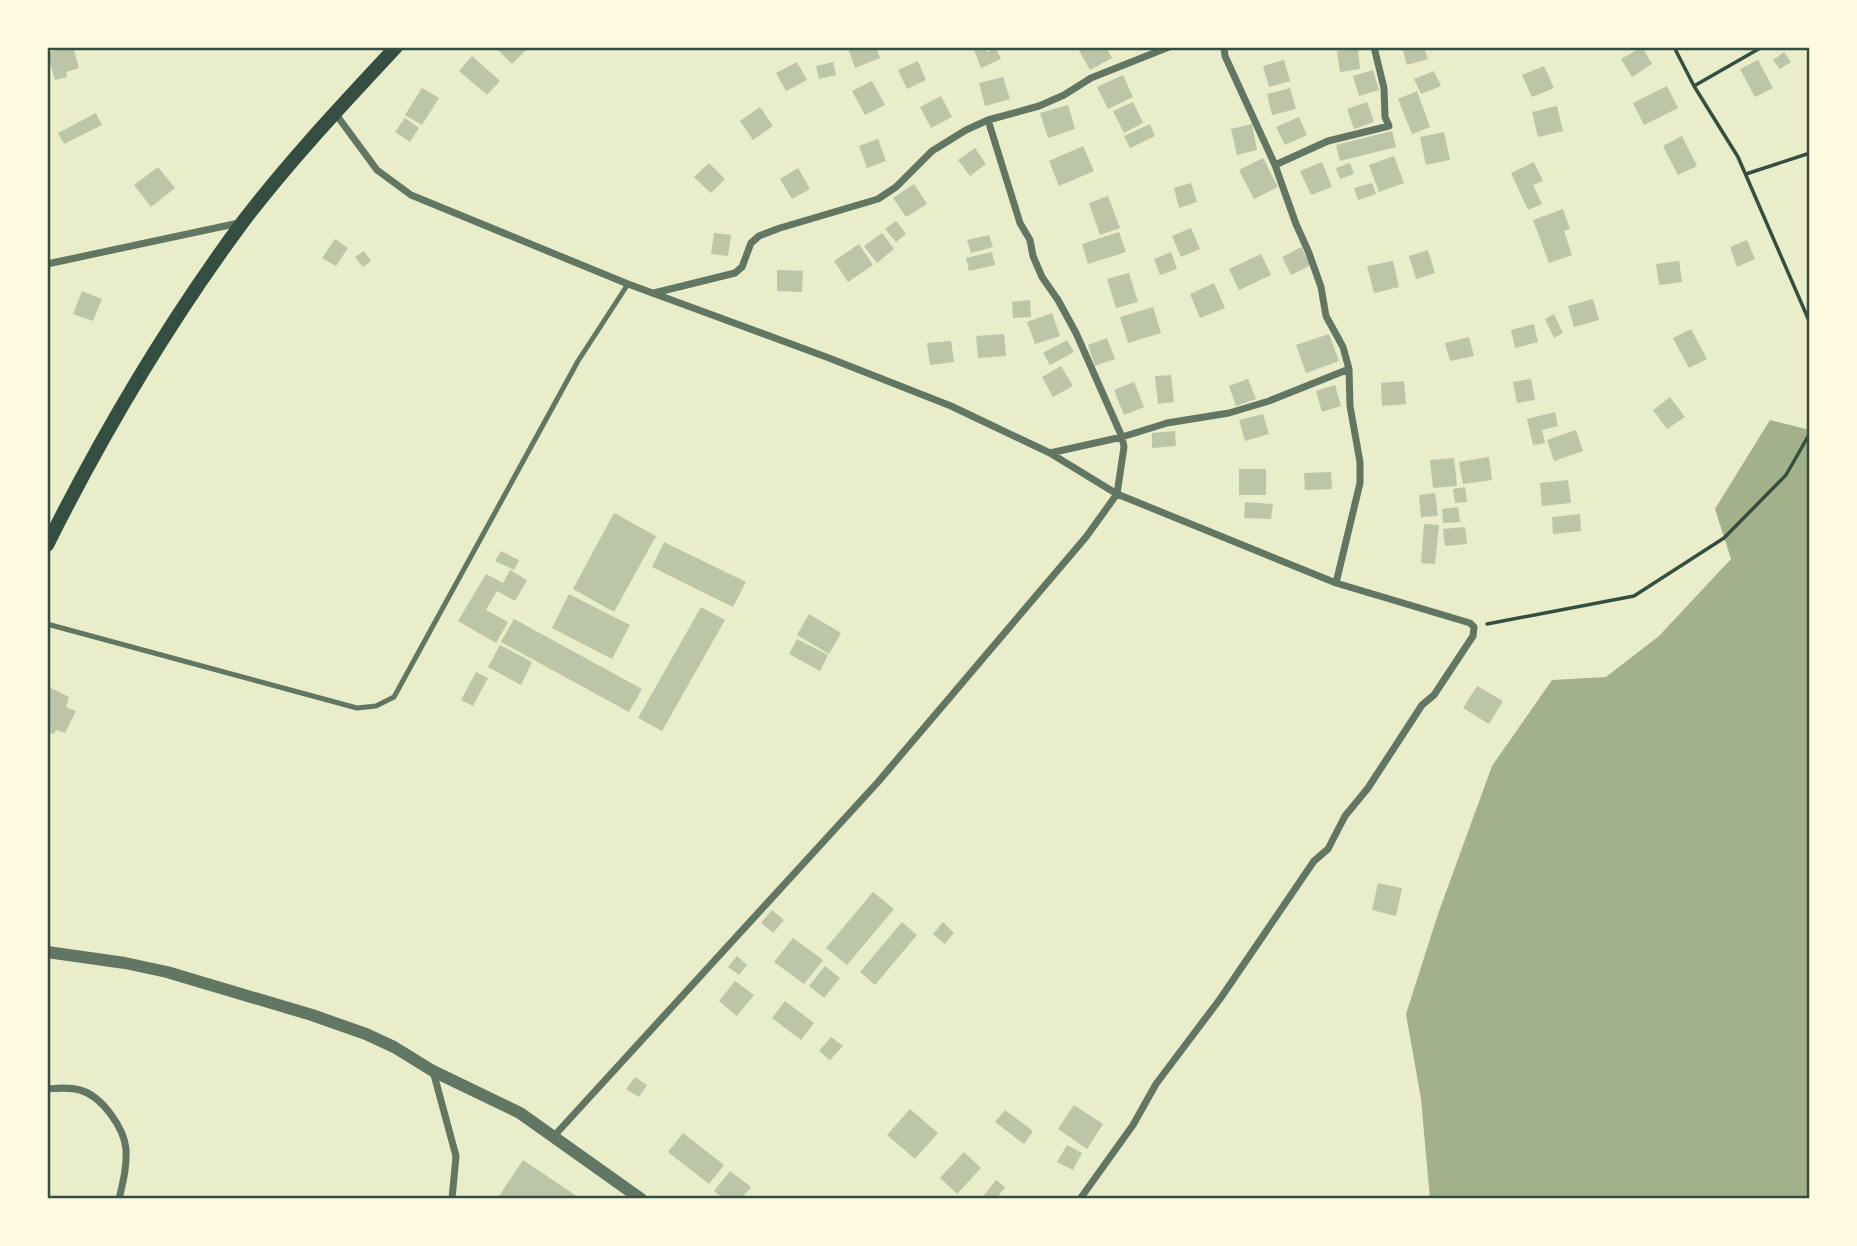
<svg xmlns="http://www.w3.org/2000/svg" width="1857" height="1246" viewBox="0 0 1857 1246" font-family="'Archivo Narrow',sans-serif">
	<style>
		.water { fill: #a3b18a }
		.building { fill: #bcc5a7 }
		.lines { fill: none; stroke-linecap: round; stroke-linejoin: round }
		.path { stroke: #344e41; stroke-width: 3.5 }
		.service { stroke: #617663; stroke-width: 5 }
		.minor { stroke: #617663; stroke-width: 7 }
		.tertiary { stroke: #617663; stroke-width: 12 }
		.secondary { stroke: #344e41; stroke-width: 14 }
		.neatline { fill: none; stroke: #344e41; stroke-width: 2.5 }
	</style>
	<rect width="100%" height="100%" fill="#e9edc9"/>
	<path class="water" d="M 1770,420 L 1810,430 L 1810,1199 L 1430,1199 L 1421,1099 L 1406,1014 L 1438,914 L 1492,766 L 1552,680 L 1606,677 L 1659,636 L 1731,559 L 1715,509 Z"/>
	<path class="building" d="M 66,47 L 73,47 L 79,68 L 66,72 L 67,77 L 55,80 L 47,53 Z
		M 495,47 L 524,47 L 526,50 L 512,64 Z
		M 876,47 L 880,58 L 855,68 L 848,48 Z
		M 979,47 L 985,47 L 987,52 L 996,48 L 1001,59 L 981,68 L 974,50 Z
		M 1077,47 L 1106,47 L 1112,58 L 1090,70 Z
		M 1402,47 L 1424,47 L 1428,59 L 1407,65 Z
		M 1642,47 L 1652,64 L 1632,77 L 1621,59 Z
		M 1358,48 L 1360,69 L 1340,72 L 1337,51 Z
		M 1784,52 L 1791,62 L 1780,69 L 1773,60 Z
		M 472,56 L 500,81 L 487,95 L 459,71 Z
		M 1284,60 L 1290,81 L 1269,87 L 1263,66 Z
		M 1758,60 L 1773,88 L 1755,97 L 1740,69 Z
		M 918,61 L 926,80 L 907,89 L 898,70 Z
		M 797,62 L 807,80 L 786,91 L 776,73 Z
		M 833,62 L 836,75 L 819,79 L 816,66 Z
		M 1544,66 L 1554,88 L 1532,97 L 1522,75 Z
		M 1373,70 L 1379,90 L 1359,96 L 1353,76 Z
		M 1434,71 L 1441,86 L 1421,94 L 1414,79 Z
		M 1123,75 L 1133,97 L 1108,109 L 1097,87 Z
		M 1003,77 L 1010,99 L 985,106 L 979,83 Z
		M 872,81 L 885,105 L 865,115 L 852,91 Z
		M 1667,86 L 1678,108 L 1644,125 L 1633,103 Z
		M 422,88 L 439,98 L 422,125 L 405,115 Z
		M 1290,88 L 1296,109 L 1272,115 L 1267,94 Z
		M 1417,91 L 1430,127 L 1412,134 L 1398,99 Z
		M 941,96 L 952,117 L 931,128 L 920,107 Z
		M 1133,102 L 1143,123 L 1124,133 L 1113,111 Z
		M 1367,102 L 1374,122 L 1354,129 L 1347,109 Z
		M 1068,105 L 1075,129 L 1048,138 L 1040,113 Z
		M 1557,106 L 1563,131 L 1538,137 L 1532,112 Z
		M 760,107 L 773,126 L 753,140 L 740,121 Z
		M 96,113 L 102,125 L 64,144 L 58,133 Z
		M 1299,117 L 1307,135 L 1285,145 L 1276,127 Z
		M 405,118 L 419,128 L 410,142 L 395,132 Z
		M 1150,124 L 1155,136 L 1130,148 L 1124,136 Z
		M 1252,124 L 1257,150 L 1237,155 L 1231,129 Z
		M 1392,131 L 1396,147 L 1340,161 L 1336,145 Z
		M 1444,132 L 1450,160 L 1426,165 L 1420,137 Z
		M 1682,136 L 1697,166 L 1678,175 L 1663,146 Z
		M 878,139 L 886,161 L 867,168 L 859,146 Z
		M 1083,146 L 1094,171 L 1059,186 L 1049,161 Z
		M 975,148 L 986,164 L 970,176 L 958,160 Z
		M 1394,156 L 1404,183 L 1379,192 L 1369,165 Z
		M 1263,158 L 1278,187 L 1254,199 L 1239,170 Z
		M 1322,162 L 1332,187 L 1311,195 L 1300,171 Z
		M 1534,162 L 1543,181 L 1533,185 L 1542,204 L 1528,210 L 1511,173 Z
		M 709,163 L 725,179 L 711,193 L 694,177 Z
		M 1350,163 L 1354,174 L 1340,179 L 1336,168 Z
		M 158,167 L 175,188 L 151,207 L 134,185 Z
		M 798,168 L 810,189 L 792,199 L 780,179 Z
		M 1191,183 L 1197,202 L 1179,208 L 1174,188 Z
		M 1372,183 L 1376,194 L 1358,200 L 1354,188 Z
		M 914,184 L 927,204 L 906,217 L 893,198 Z
		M 1108,196 L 1120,228 L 1100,235 L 1089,203 Z
		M 1563,209 L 1570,229 L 1564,231 L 1572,255 L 1549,263 L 1533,220 Z
		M 896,221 L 906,234 L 896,242 L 885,229 Z
		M 1191,228 L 1200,249 L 1181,257 L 1172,236 Z
		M 1119,232 L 1126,252 L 1088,264 L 1082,244 Z
		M 714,233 L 731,235 L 728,256 L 711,254 Z
		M 882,233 L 894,249 L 877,263 L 864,246 Z
		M 989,235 L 993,247 L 971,253 L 967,240 Z
		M 335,239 L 348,248 L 336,266 L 322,258 Z
		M 1747,240 L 1755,259 L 1737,267 L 1730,247 Z
		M 859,244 L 873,265 L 848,282 L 834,261 Z
		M 1301,247 L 1311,265 L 1291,275 L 1282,257 Z
		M 1428,250 L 1435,273 L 1416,279 L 1409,256 Z
		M 364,251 L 371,261 L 363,267 L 355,257 Z
		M 992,252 L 995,265 L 969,271 L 966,258 Z
		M 1171,252 L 1177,269 L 1160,275 L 1154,259 Z
		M 1261,254 L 1271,275 L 1239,290 L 1229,269 Z
		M 1393,261 L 1399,287 L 1374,293 L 1367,266 Z
		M 1679,261 L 1682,282 L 1659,285 L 1656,264 Z
		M 777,270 L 803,271 L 802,292 L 777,291 Z
		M 1129,273 L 1138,302 L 1116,308 L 1107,279 Z
		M 1214,283 L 1225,308 L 1200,318 L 1190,294 Z
		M 82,291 L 102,299 L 93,321 L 73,314 Z
		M 1593,299 L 1599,320 L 1574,327 L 1568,306 Z
		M 1030,300 L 1031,317 L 1013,318 L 1012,302 Z
		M 1153,307 L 1161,333 L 1128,343 L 1120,317 Z
		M 1052,313 L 1060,336 L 1035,344 L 1027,322 Z
		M 1554,314 L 1563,333 L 1554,338 L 1545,319 Z
		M 1534,324 L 1538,342 L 1515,348 L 1511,330 Z
		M 1691,329 L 1707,359 L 1689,368 L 1673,338 Z
		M 1004,334 L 1006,356 L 978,358 L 976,336 Z
		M 1329,334 L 1339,361 L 1306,373 L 1296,345 Z
		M 1469,337 L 1474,356 L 1450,361 L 1445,343 Z
		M 1107,338 L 1115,359 L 1095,366 L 1088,345 Z
		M 1067,340 L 1074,352 L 1050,365 L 1043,353 Z
		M 951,341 L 954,362 L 930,365 L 927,343 Z
		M 1061,366 L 1073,386 L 1053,397 L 1042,377 Z
		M 1171,375 L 1174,402 L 1158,404 L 1155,376 Z
		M 1248,379 L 1256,399 L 1236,406 L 1229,386 Z
		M 1531,379 L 1535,400 L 1517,403 L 1513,382 Z
		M 1404,381 L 1406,404 L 1382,406 L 1381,383 Z
		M 1134,382 L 1144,407 L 1124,415 L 1114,390 Z
		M 1335,385 L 1341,406 L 1322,412 L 1316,391 Z
		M 1670,397 L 1685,417 L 1667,429 L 1653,410 Z
		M 1555,412 L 1558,426 L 1542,430 L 1545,443 L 1533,445 L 1527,419 Z
		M 1263,414 L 1269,434 L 1245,441 L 1239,420 Z
		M 1576,430 L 1583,451 L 1554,461 L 1547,440 Z
		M 1175,431 L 1176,446 L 1152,448 L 1152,433 Z
		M 1489,457 L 1492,480 L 1463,484 L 1459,462 Z
		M 1454,458 L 1457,486 L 1433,488 L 1430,460 Z
		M 1239,469 L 1266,469 L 1266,495 L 1239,495 Z
		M 1331,472 L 1332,489 L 1305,490 L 1304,473 Z
		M 1568,480 L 1571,503 L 1542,506 L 1540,483 Z
		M 1465,487 L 1467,502 L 1455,503 L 1453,489 Z
		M 1435,493 L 1438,516 L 1421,517 L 1419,495 Z
		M 1245,502 L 1273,504 L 1271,519 L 1244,518 Z
		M 1458,507 L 1460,522 L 1443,523 L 1442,509 Z
		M 614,513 L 656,536 L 614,612 L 573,589 Z
		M 1580,514 L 1581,531 L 1553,534 L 1552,517 Z
		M 1424,524 L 1439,525 L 1435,564 L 1421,563 Z
		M 1465,527 L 1467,544 L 1445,546 L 1443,529 Z
		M 664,542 L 746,582 L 733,607 L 652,567 Z
		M 501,551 L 519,560 L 514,570 L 495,561 Z
		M 510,570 L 527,580 L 515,601 L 497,591 L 486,610 L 508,622 L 496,643 L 458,621 L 486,574 L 503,583 Z
		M 569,594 L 630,625 L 612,659 L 552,628 Z
		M 701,607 L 725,620 L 662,731 L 638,718 Z
		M 809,614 L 841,633 L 829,654 L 797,635 Z
		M 514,619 L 642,689 L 629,712 L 501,642 Z
		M 797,639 L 828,655 L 820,671 L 789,654 Z
		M 500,645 L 532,662 L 521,685 L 488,667 Z
		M 476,672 L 488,678 L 473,706 L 461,700 Z
		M 47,686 L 69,697 L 66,707 L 76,711 L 65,733 L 56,730 L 54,734 L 47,732 Z
		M 1477,686 L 1503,701 L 1489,724 L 1463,708 Z
		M 1378,883 L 1402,888 L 1396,916 L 1372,910 Z
		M 873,892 L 894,909 L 847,965 L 826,948 Z
		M 772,910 L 784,920 L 773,933 L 761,923 Z
		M 902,922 L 917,935 L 875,985 L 860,972 Z
		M 943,922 L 954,933 L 945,944 L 933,934 Z
		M 793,938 L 823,960 L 804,984 L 774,962 Z
		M 737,956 L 747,965 L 739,975 L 728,967 Z
		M 825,966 L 840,978 L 824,998 L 809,986 Z
		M 735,981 L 754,995 L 737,1016 L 719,1001 Z
		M 785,1001 L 814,1023 L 801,1040 L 772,1018 Z
		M 831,1037 L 843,1046 L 830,1060 L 819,1051 Z
		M 635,1077 L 647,1085 L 639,1097 L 626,1089 Z
		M 1074,1105 L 1103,1124 L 1087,1149 L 1058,1129 Z
		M 910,1109 L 938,1133 L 915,1159 L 887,1135 Z
		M 1005,1110 L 1033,1131 L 1024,1144 L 995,1122 Z
		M 683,1133 L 724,1165 L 709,1184 L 668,1152 Z
		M 1067,1145 L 1082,1153 L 1073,1170 L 1057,1162 Z
		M 964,1152 L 981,1168 L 957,1194 L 940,1178 Z
		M 523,1160 L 581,1199 L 497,1199 Z
		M 730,1171 L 751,1187 L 741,1199 L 724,1199 L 714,1191 Z
		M 996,1180 L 1005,1187 L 996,1199 L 981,1199 Z"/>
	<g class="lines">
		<path class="path" d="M 1674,47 L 1694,86 L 1738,157 L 1810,323
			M 1694,86 L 1762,47
			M 1746,174 L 1810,153
			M 1487,624 L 1634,596 L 1724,538 L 1786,475 L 1810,433"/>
		<path class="service" d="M 47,624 L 357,708 L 376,706 L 394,697 L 578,361 L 628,284"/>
		<path class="minor" d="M 1224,47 L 1225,56 L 1275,165 L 1296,224 L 1309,253 L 1321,287 L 1326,316 L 1343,347 L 1349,369 L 1350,406 L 1360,462 L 1360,483 L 1336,583
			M 335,113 L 377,170 L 411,195 L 628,284 L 829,358 L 951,406 L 1050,453 L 1117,494 L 1336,583 L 1470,623 L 1474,627 L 1473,636 L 1434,695 L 1422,705 L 1368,788 L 1345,816 L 1328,849 L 1314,861 L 1220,999 L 1156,1084 L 1133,1125 L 1080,1199
			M 1275,165 L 1328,141 L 1389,126 L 1385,117 L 1384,88 L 1374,47
			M 47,264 L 239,223
			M 654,293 L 735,273 L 742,267 L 751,243 L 759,236 L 780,228 L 878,199 L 896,187 L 932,151 L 966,130 L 988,120 L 1039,106 L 1064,95 L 1091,78 L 1169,47
			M 1050,453 L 1122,437 L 1167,423 L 1229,413 L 1269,401 L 1349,369
			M 433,1071 L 456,1156 L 452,1199
			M 47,1089 C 59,1088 69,1087 80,1090 C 102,1096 124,1128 126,1149 C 127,1167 123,1182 119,1199
			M 554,1136 L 878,782 L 1086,537 L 1117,494 L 1124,447 L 1122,437 L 1076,333 L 1058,300 L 1042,277 L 1033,256 L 1030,240 L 1020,223 L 988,120"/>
		<path class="tertiary" d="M 47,952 L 125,963 L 167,972 L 312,1015 L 366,1034 L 394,1047 L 433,1071 L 520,1113 L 641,1199"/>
		<path class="secondary" d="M 47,545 C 102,435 169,322 242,223 C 289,161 343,104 396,47"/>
	</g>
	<rect width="1857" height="1246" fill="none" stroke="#fefae0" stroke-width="98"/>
	<rect x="49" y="49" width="1759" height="1148" class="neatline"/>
</svg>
